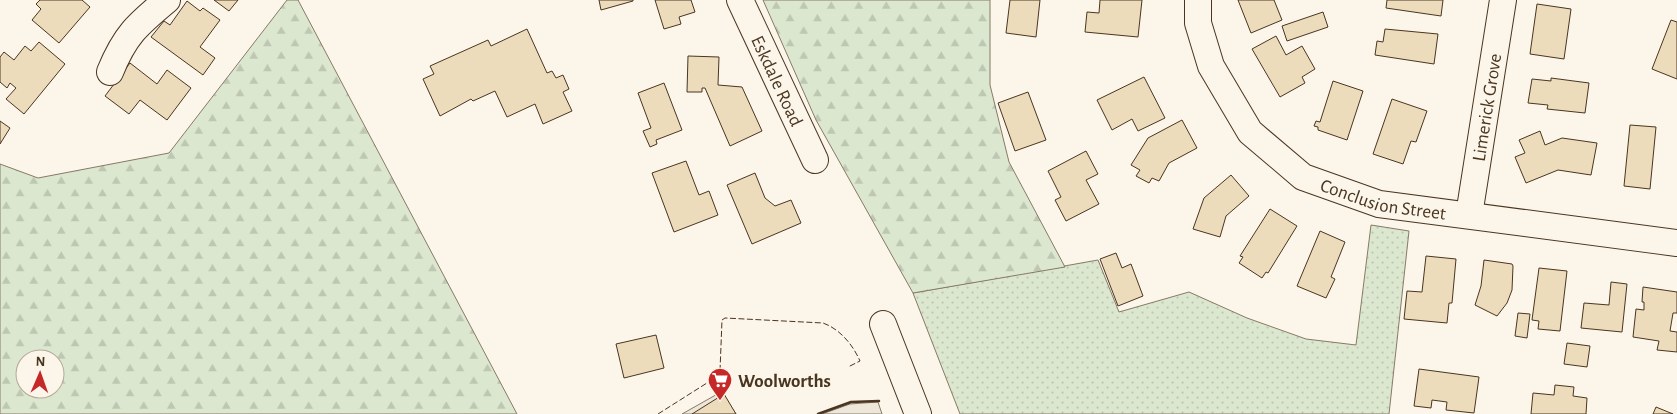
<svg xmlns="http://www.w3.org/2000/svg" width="1677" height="414" viewBox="0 0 1677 414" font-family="'Alegreya Sans',sans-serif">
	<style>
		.green { fill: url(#green-dots); stroke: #887966 }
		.forest { fill: url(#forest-firs); stroke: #887966; fill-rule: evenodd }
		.parking { fill: #ede7d9; stroke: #887966 }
		.building { fill: #ecdcbc; stroke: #4a3520 }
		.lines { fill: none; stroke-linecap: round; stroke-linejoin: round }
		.minor-casing { stroke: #4a3520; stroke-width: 28 }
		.minor { stroke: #fbf6e9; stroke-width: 26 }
		.fence { stroke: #4a3520; stroke-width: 1; stroke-dasharray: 6 2.5; stroke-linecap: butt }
		.wall { stroke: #4a3520; stroke-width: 2.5 }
		.labels { text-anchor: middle; stroke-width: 4; stroke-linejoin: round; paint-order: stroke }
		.street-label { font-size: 19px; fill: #4a3520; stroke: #fbf6e9 }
		.poi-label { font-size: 19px; font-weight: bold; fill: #4a3520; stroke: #fbf6e9; text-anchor: start }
	</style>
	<defs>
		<pattern id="green-dots" width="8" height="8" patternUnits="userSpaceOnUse" patternTransform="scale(1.25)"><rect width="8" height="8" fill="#dce7d0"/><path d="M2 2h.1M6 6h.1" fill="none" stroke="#bec7b2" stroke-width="1.8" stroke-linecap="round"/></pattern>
		<pattern id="forest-firs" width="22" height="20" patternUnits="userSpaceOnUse" patternTransform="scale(1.25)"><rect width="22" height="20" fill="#dce7d0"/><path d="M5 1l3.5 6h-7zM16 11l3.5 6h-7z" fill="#bec7b2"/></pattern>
	</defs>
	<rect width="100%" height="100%" fill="#fbf6e9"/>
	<path class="green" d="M 1371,225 L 1409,231 L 1389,414 L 960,414 L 913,293 L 1098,260 L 1119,312 L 1189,292 L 1247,318 L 1306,339 L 1356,345 Z"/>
	<path class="forest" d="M 287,0 L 298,0 L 517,414 L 0,414 L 0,164 L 38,178 L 169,153 ZM 25,359 L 55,359 L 55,389 L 25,389 Z
		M 763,0 L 990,0 L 990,85 L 1009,162 L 1065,267 L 913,293 L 816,120 Z"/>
	<path class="parking" d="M 721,392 L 736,414 L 682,414 Z
		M 878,402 L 882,414 L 822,414 L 850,404 Z"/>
	<path class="building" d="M 40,0 L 82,0 L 90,7 L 59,43 L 32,20 L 41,9 L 36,4 Z
		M 214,0 L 238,0 L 229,11 Z
		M 599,0 L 633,0 L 633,1 L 601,10 Z
		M 655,0 L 691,0 L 695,12 L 679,17 L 681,24 L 664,29 Z
		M 1010,0 L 1040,0 L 1036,37 L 1006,33 Z
		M 1100,0 L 1142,0 L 1138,37 L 1085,32 L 1087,12 L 1099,13 Z
		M 1238,0 L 1274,0 L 1282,20 L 1251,33 Z
		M 1387,0 L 1443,0 L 1441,16 L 1386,8 Z
		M 187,1 L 200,11 L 203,8 L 220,20 L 200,47 L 215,58 L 203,75 L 151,37 L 164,21 L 170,25 Z
		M 1537,4 L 1571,9 L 1564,59 L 1530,54 Z
		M 1323,12 L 1328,27 L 1287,41 L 1282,26 Z
		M 1671,20 L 1677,22 L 1677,79 L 1652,69 Z
		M 527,29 L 547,73 L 552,71 L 556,78 L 563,75 L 569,89 L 563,92 L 572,111 L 543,124 L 535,104 L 507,117 L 495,91 L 473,101 L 471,99 L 440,116 L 423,79 L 434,74 L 430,66 L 488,40 L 491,46 Z
		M 1385,29 L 1438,34 L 1434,64 L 1375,55 L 1377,41 L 1383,42 Z
		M 1276,36 L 1286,55 L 1302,46 L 1315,69 L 1302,77 L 1305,83 L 1280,97 L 1252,49 Z
		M 39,42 L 65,64 L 24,114 L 6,99 L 16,88 L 10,83 L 7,88 L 0,82 L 0,57 L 4,52 L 14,60 L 25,46 L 31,51 Z
		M 688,56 L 719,57 L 718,85 L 742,87 L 762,131 L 730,146 L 705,88 L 702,88 L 702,92 L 687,92 Z
		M 130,63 L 157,84 L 167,70 L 191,88 L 167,120 L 140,100 L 129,114 L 105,96 Z
		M 1144,77 L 1165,118 L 1138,131 L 1132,119 L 1112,130 L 1097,100 Z
		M 1551,78 L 1589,83 L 1585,113 L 1547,109 L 1548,105 L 1528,103 L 1532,79 L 1551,81 Z
		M 1333,81 L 1363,91 L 1347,140 L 1318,130 L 1318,127 L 1314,126 L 1316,121 L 1320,122 Z
		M 664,83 L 682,130 L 656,140 L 657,144 L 650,147 L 643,131 L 651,128 L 638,93 Z
		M 1028,92 L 1046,140 L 1015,151 L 998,103 Z
		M 1392,99 L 1427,111 L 1416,142 L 1411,141 L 1403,164 L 1373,154 Z
		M 1182,120 L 1197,148 L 1169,163 L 1159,181 L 1152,178 L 1149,183 L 1136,176 L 1140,170 L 1131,165 L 1148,138 Z
		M 0,121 L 10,128 L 0,144 Z
		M 1630,125 L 1656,127 L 1650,189 L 1624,186 Z
		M 1540,131 L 1545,145 L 1562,138 L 1597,143 L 1591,175 L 1558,170 L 1526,183 L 1515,157 L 1525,153 L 1519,140 Z
		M 1086,151 L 1098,174 L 1086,180 L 1099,204 L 1066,221 L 1055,200 L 1061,197 L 1048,171 Z
		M 686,161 L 699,195 L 709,191 L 718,215 L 674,232 L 652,173 Z
		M 755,173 L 765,198 L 775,206 L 791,200 L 801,223 L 752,244 L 727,185 Z
		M 1231,175 L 1249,196 L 1226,216 L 1220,237 L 1193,229 L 1204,198 Z
		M 1270,209 L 1297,226 L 1268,273 L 1266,272 L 1262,278 L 1239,263 L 1243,257 L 1240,256 Z
		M 1320,231 L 1345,242 L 1331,277 L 1335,279 L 1326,298 L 1297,286 Z
		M 1116,253 L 1122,268 L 1131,264 L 1143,296 L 1118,306 L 1100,259 Z
		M 1426,256 L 1456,259 L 1452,303 L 1449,303 L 1447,323 L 1404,319 L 1407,291 L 1422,292 Z
		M 1484,260 L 1512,264 L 1513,266 L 1512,290 L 1507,303 L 1497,316 L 1475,305 L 1481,286 Z
		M 1539,268 L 1567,271 L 1560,331 L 1538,329 L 1539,321 L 1532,320 Z
		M 1611,282 L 1627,284 L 1622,332 L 1581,328 L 1584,303 L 1609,305 Z
		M 1643,287 L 1677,292 L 1677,313 L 1673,313 L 1670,331 L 1677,332 L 1677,352 L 1657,350 L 1659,341 L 1633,337 L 1636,309 L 1644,310 L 1644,302 L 1642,302 Z
		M 1518,313 L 1530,314 L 1527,338 L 1515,336 Z
		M 656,335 L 664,368 L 624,378 L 616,344 Z
		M 1567,343 L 1590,346 L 1587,367 L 1564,364 Z
		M 1419,369 L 1479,377 L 1474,413 L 1446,410 L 1447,402 L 1432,400 L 1431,408 L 1414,406 Z
		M 1555,385 L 1574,387 L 1573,396 L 1587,398 L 1586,414 L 1531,414 L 1533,393 L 1554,395 Z
		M 724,394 L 736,414 L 692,414 Z
		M 1656,407 L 1673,414 L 1653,414 Z"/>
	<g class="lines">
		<defs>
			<g id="minor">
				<path id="s1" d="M 740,0 L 815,160"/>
				<path id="s2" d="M 1198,0 L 1198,23 L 1211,66 L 1250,132 L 1303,177 L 1379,204 L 1677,243"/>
				<path d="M 110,72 C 125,35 137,25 167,0"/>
				<path id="s3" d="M 1469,215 L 1503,0"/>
				<path d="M 883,324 L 918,414"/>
			</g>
		</defs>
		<use href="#minor" class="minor-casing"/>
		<use href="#minor" class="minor"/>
		<path class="fence" d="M 658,414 L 718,376 L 720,371 L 722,320 L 725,318 L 823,323 C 840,329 853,345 860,361 L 848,367"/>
		<path class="wall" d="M 818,414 L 851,402 L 879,401"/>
	</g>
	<defs>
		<symbol id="supermarket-pin" viewBox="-11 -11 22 30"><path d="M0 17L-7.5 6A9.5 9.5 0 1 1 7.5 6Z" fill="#c62828" stroke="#fbf6e9"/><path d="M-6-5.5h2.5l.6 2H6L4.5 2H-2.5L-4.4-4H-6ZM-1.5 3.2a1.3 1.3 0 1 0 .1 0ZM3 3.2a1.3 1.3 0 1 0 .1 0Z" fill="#fff"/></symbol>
	</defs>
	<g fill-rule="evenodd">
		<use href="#supermarket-pin" x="706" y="366" width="28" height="38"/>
	</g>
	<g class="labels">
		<g class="street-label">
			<text dy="7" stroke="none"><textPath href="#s1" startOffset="89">Eskdale Road</textPath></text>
			<text dy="7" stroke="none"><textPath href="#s3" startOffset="109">Limerick Grove</textPath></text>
			<text dy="7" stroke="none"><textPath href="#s2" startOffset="298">Conclusion Street</textPath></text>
		</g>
		<g class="poi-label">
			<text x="738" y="387">Woolworths</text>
		</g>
	</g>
	<g transform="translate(40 374) rotate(2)"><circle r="24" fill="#fbf6e9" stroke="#b4a999"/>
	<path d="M0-4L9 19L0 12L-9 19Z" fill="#c62828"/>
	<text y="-8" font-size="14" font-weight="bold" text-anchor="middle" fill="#4a3520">N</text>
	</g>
</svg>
